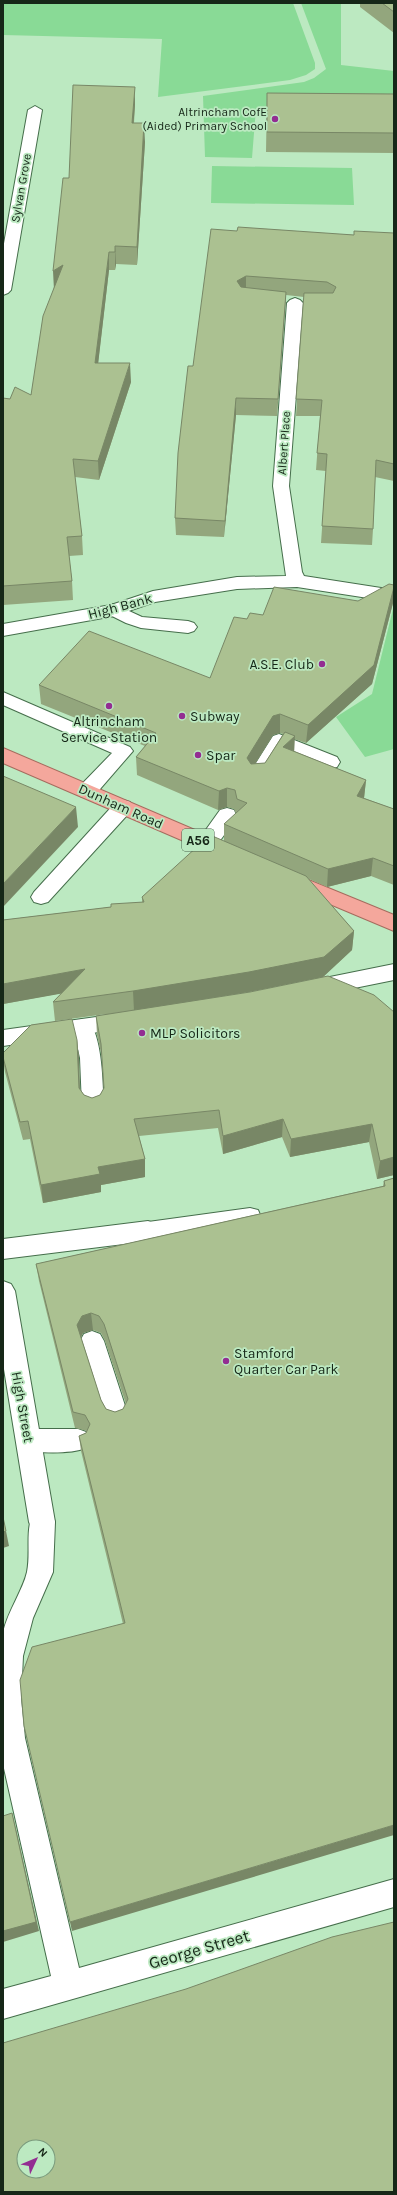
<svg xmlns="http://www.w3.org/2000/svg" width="397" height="2195" viewBox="0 0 397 2195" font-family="Karla,sans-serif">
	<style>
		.green { fill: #89da96 }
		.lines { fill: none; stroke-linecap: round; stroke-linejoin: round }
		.service-casing { stroke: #456e4b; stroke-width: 2 }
		.pedestrian-casing { stroke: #456e4b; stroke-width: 2 }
		.minor-casing { stroke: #456e4b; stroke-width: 2 }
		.trunk-casing { stroke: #a56c5e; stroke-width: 2 }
		.service { fill: #fff; fill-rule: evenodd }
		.pedestrian { fill: #fff; fill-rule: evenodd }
		.minor { fill: #fff; fill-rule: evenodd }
		.trunk { fill: #f4a79c; fill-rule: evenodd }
		.wall { fill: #93a67d; fill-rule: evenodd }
		.shaded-wall { fill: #788766 }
		.building { fill: #abc191; stroke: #788766; fill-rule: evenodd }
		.poi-dot { fill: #932d92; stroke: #bce9c1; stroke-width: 1.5 }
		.labels { text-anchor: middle; stroke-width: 3.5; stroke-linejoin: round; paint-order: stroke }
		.far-poi-label { font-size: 12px; fill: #162718; stroke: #bce9c1; text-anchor: end }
		.far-street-label { font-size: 12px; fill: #162718; stroke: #bce9c1 }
		.shield { fill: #bce9c1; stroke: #48614b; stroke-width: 1 }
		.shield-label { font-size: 13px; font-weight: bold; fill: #162718 }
		.street-label { font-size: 14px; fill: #162718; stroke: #bce9c1 }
		.poi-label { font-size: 14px; fill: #162718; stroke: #bce9c1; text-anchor: start }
		.near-street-label { font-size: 17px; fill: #162718; stroke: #bce9c1 }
	</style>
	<rect width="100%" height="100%" fill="#bce9c1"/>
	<path class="green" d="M 3,3 L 293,3 L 315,63 L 315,69 L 306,75 L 290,80 L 158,97 L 162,39 L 3,35 Z
		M 301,3 L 341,3 L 341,65 L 394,71 L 394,100 L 294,108 L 256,108 L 252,158 L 205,157 L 203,96 L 304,82 L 314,78 L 326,69 Z
		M 212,166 L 352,168 L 354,205 L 211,203 Z
		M 393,609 L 394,749 L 365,757 L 336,717 L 372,694 Z"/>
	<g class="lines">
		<defs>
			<path id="service" d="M 114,604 L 142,617 L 188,621 L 194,623 L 197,627 L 194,631 L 188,633 L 141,628 L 126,623 L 108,614 L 106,610 L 108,606 Z
				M 3,692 L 130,747 L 133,751 L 94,796 L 87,798 L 80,796 L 78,791 L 80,786 L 112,753 L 3,705 Z
				M 279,734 L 337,757 L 340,762 L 337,767 L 331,768 L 283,749 L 263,781 L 257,782 L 251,781 L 248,776 L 251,771 L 273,736 Z
				M 123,800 L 130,802 L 132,807 L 130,812 L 48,902 L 41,904 L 34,902 L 31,897 L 34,892 L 116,802 Z
				M 227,808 L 234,810 L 236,815 L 234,820 C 225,832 217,853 200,848 L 198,843 L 200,838 L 220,810 Z
				M 83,1019 L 90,1021 C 103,1046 102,1079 104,1106 L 100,1112 L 93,1115 L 86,1112 L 82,1106 L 80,1058 L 73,1027 L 76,1021 Z
				M 250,1208 L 258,1210 L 261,1217 L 258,1224 L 250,1226 L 148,1240 L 140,1238 L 137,1231 L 140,1224 L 148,1222 Z
				M 92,1331 L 100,1334 L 104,1341 L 128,1415 L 124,1423 L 116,1426 L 108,1423 L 104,1415 L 80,1341 L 84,1334 Z
				M 28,1429 L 78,1429 L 86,1432 L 90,1440 L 86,1448 C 71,1454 35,1454 20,1448 L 16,1440 L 20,1432 Z"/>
			<path id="pedestrian" d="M 42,1510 L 51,1513 L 55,1522 L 53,1572 L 33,1618 L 23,1656 L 21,1698 L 25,1738 L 79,1968 L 394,1879 L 394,1907 L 3,2019 L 3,1989 L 51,1976 L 3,1764 L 3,1632 C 8,1611 23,1590 27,1572 C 31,1552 25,1532 33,1513 Z"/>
			<path id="minor" d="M 35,106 L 42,110 L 11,290 L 8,293 L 3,295 L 3,249 L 28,110 Z
				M 295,298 L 300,300 L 303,303 L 289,486 L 302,572 L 304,576 L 394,590 L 394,602 L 297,587 L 237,589 L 155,602 L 114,616 L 3,636 L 3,624 L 111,605 L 153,591 L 237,577 L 286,576 L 273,486 L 287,303 L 290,300 Z
				M 394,964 L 394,980 L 315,996 L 308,994 L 304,988 L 308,982 L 315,980 Z
				M 125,1013 L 133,1015 L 136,1021 L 133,1027 L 3,1046 L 3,1030 Z
				M 148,1221 L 156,1224 L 160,1231 L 156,1238 L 148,1241 L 3,1259 L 3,1239 Z
				M 3,1281 L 11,1284 L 15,1291 L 55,1522 L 51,1531 L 42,1534 L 33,1531 L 29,1522 L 3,1363 Z"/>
			<path id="trunk" d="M 3,748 L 237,848 L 240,853 L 237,858 L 230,860 L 223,858 L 3,763 Z
				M 294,874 L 394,915 L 394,931 L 287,886 L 284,881 L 287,876 Z"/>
		</defs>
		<use href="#service" class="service-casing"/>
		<use href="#pedestrian" class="pedestrian-casing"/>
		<use href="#minor" class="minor-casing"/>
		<use href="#trunk" class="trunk-casing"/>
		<use href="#service" class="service"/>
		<use href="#pedestrian" class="pedestrian"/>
		<use href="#minor" class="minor"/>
		<use href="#trunk" class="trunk"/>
	</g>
	<path class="wall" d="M 360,3 L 394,3 L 394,33 L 360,7 Z
		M 267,93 L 394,94 L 394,153 L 266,152 Z
		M 135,105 L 134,123 L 145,142 L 137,265 L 116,264 L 115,270 L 109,270 L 98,363 L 131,382 L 99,480 L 75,477 L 82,536 L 83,555 L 69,556 L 72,581 L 73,600 L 3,605 L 3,398 L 10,399 L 31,395 L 54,288 L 69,178 Z
		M 237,231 L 354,235 L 394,233 L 394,481 L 375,477 L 373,529 L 372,545 L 321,543 L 326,471 L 316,470 L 320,416 L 296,416 L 304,297 L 286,295 L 277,416 L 236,415 L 224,537 L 176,535 L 175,518 L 193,366 Z
		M 358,601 L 393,603 L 372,684 L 306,743 L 294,739 L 294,751 L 366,780 L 364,798 L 394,809 L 394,885 L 371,876 L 327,887 L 307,878 L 354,931 L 352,950 L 323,977 L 249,992 L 203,999 L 394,1012 L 394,1175 L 377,1179 L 369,1142 L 290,1157 L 282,1137 L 223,1154 L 218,1128 L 139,1136 L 145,1159 L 145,1177 L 101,1185 L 101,1192 L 43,1203 L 30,1139 L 23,1140 L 5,1072 L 3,1060 L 3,1053 L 77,1040 L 79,1058 L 80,1089 L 84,1095 L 92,1098 L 100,1095 L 104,1088 L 103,1062 L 97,1035 L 96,1016 L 106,1014 L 55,1021 L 53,1002 L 62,993 L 3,1004 L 3,920 L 111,907 L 142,902 L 142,897 L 224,841 L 224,824 L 236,814 L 234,809 L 227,807 L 218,810 L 137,775 L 136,757 L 145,746 L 41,704 L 39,685 L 210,678 L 247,619 L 263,615 ZM 280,733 L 283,734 L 265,763 L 255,764 L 273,735 Z
		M 394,1178 L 72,1931 L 123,1624 L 81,1451 L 79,1436 L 86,1433 L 87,1431 L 75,1428 L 39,1281 L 36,1264 L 383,1186 L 384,1181 ZM 93,1330 L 101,1333 L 105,1341 L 126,1404 L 123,1409 L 115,1412 L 106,1409 L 101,1400 L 81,1337 L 83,1333 Z"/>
	<path class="shaded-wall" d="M 135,87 L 135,105 L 132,141 L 132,123 Z
		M 144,123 L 145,142 L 137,265 L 137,247 Z
		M 115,246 L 116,264 L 115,270 Z
		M 109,252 L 109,270 L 96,382 L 95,363 Z
		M 63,265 L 54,290 L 53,271 Z
		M 246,276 L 246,292 L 237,298 L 237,281 Z
		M 286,292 L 285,308 L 277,416 L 278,399 Z
		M 130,363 L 131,382 L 99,480 L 98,461 Z
		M 236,398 L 236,415 L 224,537 L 225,521 Z
		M 394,587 L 393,603 L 372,684 L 306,743 L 308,725 Z
		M 280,714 L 280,733 L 273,735 L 247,777 L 247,758 L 273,716 Z
		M 295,736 L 294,755 L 283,747 Z
		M 366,780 L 364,798 L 357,796 Z
		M 227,788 L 227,807 L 218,810 L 219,791 Z
		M 76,807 L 78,827 L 3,907 L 3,884 Z
		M 373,858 L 371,876 L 327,887 L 328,869 Z
		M 354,931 L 352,950 L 323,977 L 249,992 L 134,1011 L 133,991 Z
		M 85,969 L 87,989 L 3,1004 L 3,984 Z
		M 77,1040 L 79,1058 L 80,1106 L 79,1088 Z
		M 283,1119 L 282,1137 L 223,1154 L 223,1136 Z
		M 372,1124 L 369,1142 L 290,1157 L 291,1139 Z
		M 394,1157 L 394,1175 L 377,1179 L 380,1161 Z
		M 145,1159 L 145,1177 L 101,1185 L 101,1192 L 43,1203 L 41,1185 L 98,1167 Z
		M 91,1313 L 93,1330 L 83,1333 L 79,1341 L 77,1325 L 82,1316 Z
		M 6,1531 L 9,1546 L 3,1548 L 3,1532 Z
		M 12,1813 L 15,1825 L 39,1931 L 3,1942 L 3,1931 Z
		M 394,1825 L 394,1835 L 72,1931 L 70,1922 Z"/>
	<path class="building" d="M 382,3 L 394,3 L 394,12 Z
		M 73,85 L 135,87 L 132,123 L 144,123 L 137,247 L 115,246 L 115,252 L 109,252 L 95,363 L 130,363 L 98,461 L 73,459 L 82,536 L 67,537 L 72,581 L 3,586 L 3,398 L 10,399 L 15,387 L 31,395 L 43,316 L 63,265 L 53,271 L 63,178 L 69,178 Z
		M 267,93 L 394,94 L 394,133 L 267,132 Z
		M 238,227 L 354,235 L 354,231 L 394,233 L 394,464 L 376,460 L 373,529 L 322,526 L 327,454 L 317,453 L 322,400 L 296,399 L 304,293 L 333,293 L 336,287 L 327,282 L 246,276 L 237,281 L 241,287 L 286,292 L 278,399 L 236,398 L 225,521 L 175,518 L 178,453 L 188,366 L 193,366 L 211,229 L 237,231 Z
		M 389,584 L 394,585 L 394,587 L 374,665 L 308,725 L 280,714 L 273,716 L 247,758 L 251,764 L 265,763 L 285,732 L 295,736 L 283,747 L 366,780 L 357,796 L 394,809 L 394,866 L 373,858 L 328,869 L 224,824 L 247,803 L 237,799 L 235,790 L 227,788 L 219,791 L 136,757 L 156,733 L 39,685 L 89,631 L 210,678 L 234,617 L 247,619 L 250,613 L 263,615 L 274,587 L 358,601 Z
		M 3,776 L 76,807 L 3,884 Z
		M 210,835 L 306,876 L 354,931 L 324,957 L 249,972 L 133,991 L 53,1002 L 85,969 L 3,984 L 3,920 L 111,907 L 111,904 L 144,902 L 142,897 Z
		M 328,976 L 374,995 L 394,1012 L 394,1157 L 380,1161 L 372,1124 L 291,1139 L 283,1119 L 223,1136 L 219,1110 L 134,1119 L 145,1159 L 98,1167 L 100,1174 L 41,1185 L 28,1121 L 20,1122 L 3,1057 L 3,1053 L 31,1025 L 72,1019 L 77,1040 L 79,1088 L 84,1095 L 92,1098 L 100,1095 L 104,1088 L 101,1044 L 96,1016 L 250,992 Z
		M 394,1178 L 394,1825 L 70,1922 L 24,1726 L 20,1680 L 32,1647 L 125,1623 L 79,1436 L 86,1433 L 90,1424 L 85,1415 L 73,1412 L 36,1264 L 385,1186 L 384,1181 ZM 91,1313 L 99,1316 L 104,1324 L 128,1399 L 123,1409 L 115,1412 L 106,1409 L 101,1400 L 77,1325 L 82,1316 Z
		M 3,1517 L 6,1531 L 3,1532 Z
		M 12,1813 L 36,1922 L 3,1931 L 3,1816 Z
		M 394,1922 L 394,2192 L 3,2192 L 3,2043 L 186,1989 L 332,1937 ZM 24,2147 L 48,2147 L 48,2171 L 24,2171 Z"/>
	<g class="poi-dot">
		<circle cx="275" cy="119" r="4"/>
		<circle cx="322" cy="664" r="4"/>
		<circle cx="109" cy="706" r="4"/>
		<circle cx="182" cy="716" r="4"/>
		<circle cx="198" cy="755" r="4"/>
		<circle cx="142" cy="1033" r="4"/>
		<circle cx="226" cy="1361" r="4"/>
	</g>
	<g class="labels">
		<g class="far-poi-label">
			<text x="267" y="116">Altrincham CofE<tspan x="267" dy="14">(Aided) Primary School</tspan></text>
		</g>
		<g class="far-street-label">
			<text transform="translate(21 188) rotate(-80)" y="4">Sylvan Grove</text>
			<text transform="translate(284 443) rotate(-86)" y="4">Albert Place</text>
		</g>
		<rect class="shield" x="182" y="829" width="32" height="22" rx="3"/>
		<g class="shield-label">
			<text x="198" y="845">A56</text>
		</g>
		<g class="street-label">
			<text transform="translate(120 606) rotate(-15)" y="5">High Bank</text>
			<text transform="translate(121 806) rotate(24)" y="5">Dunham Road</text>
			<text transform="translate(23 1407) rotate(80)" y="5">High Street</text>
		</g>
		<g class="poi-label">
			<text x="314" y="669" text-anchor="end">A.S.E. Club</text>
			<text x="190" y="721">Subway</text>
			<text x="109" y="726" text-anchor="middle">Altrincham<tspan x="109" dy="16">Service Station</tspan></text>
			<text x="206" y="760">Spar</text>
			<text x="150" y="1038">MLP Solicitors</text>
			<text x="234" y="1358">Stamford<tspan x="234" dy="16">Quarter Car Park</tspan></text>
		</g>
		<g class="near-street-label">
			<text transform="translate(199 1949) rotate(-16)" y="6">George Street</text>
		</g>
	</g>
	<rect width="397" height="2195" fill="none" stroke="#162718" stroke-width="8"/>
	<g transform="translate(36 2159) rotate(46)"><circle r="19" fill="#bce9c1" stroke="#7a9b7d"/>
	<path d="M0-3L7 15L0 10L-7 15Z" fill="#932d92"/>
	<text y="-6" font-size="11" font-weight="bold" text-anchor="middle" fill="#162718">N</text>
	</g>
</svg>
